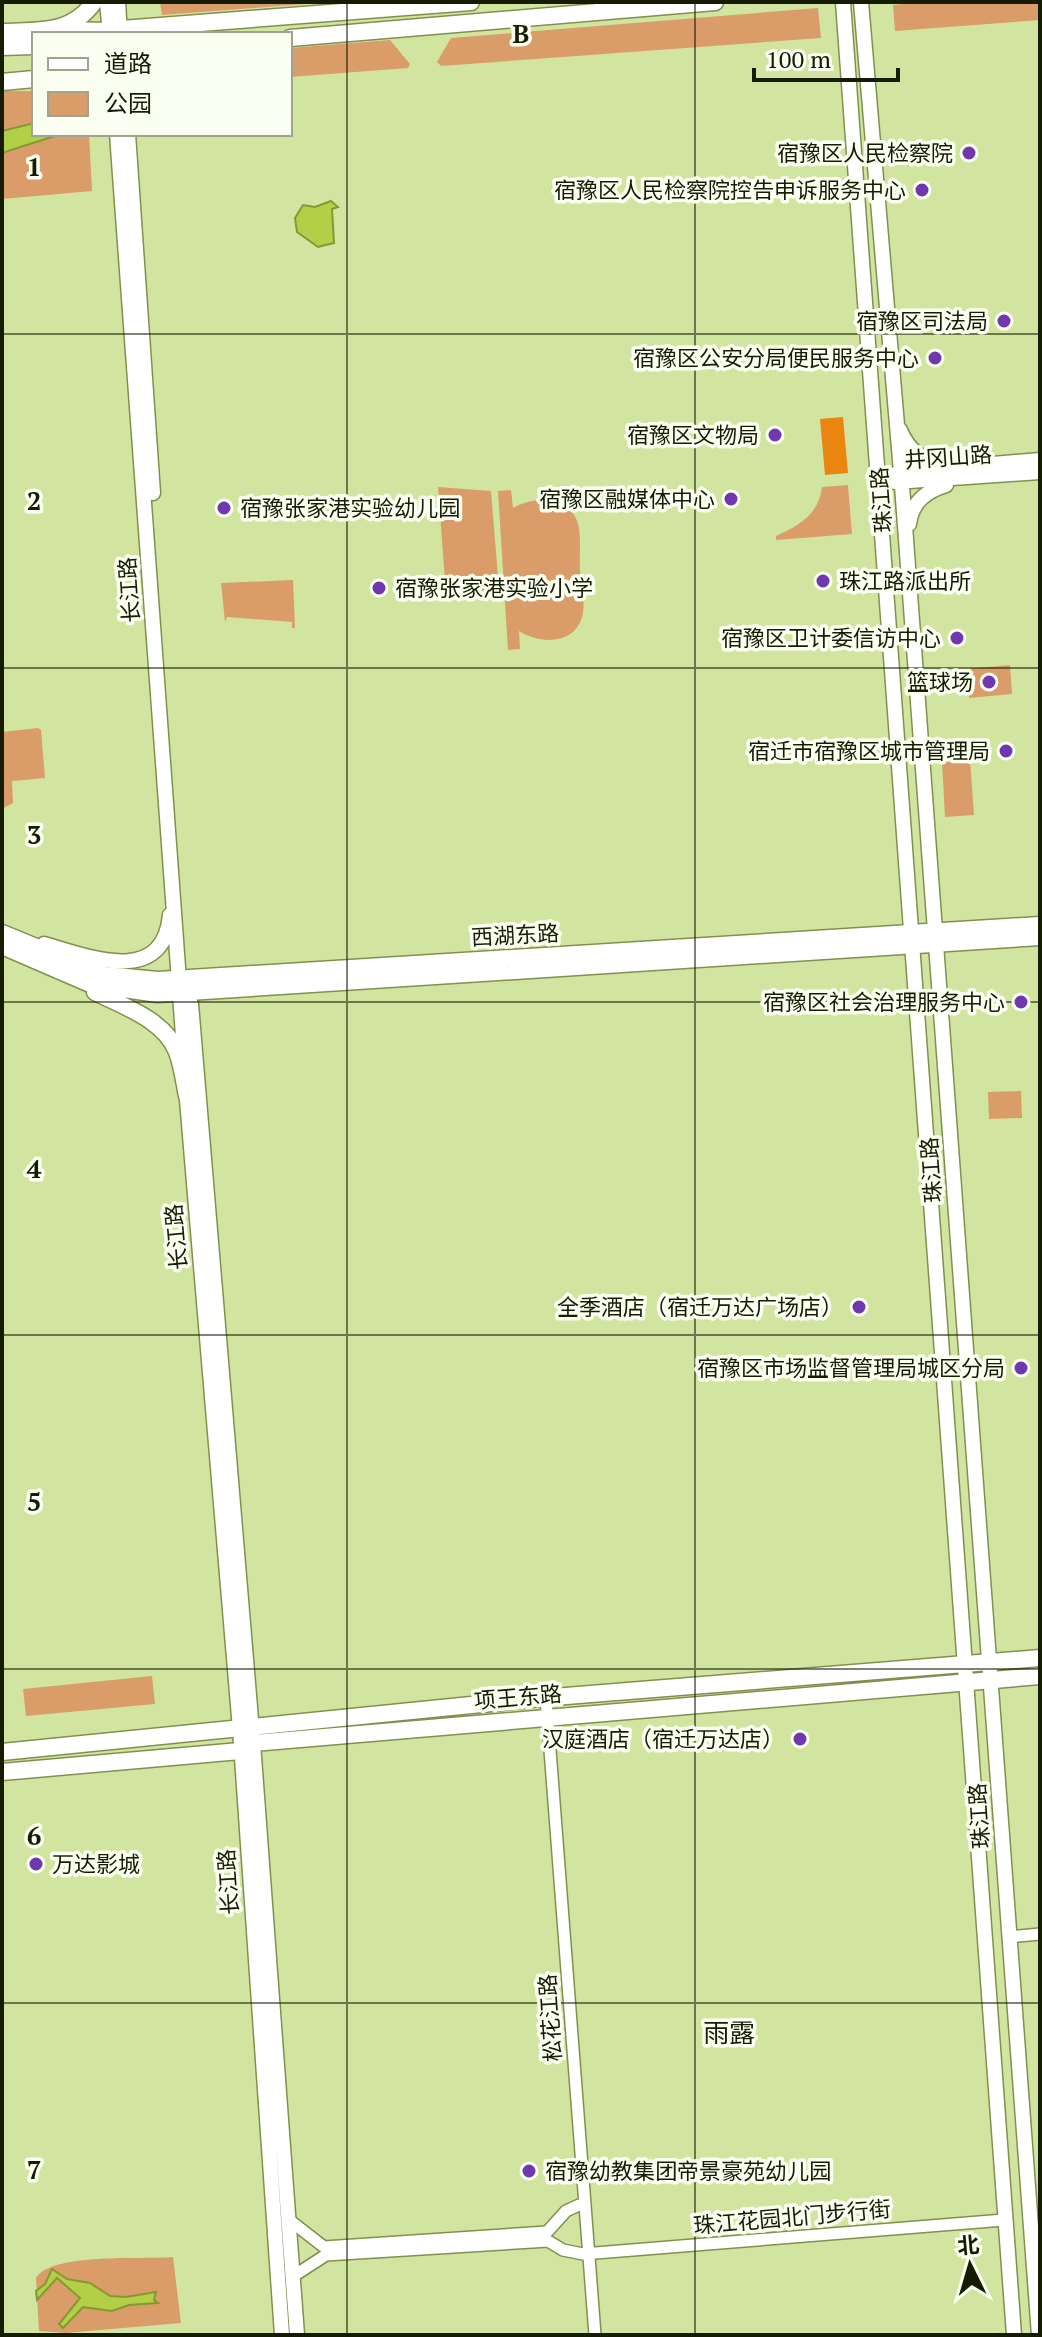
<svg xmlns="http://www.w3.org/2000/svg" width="1042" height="2337" viewBox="0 0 1042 2337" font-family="'PT Serif','Noto Sans SC',serif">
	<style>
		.green { fill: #da9c68 }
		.forest { fill: #ea8610 }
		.water { fill: #b2cf47; stroke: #839932; stroke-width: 2 }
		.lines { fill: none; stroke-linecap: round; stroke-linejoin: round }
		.minor-casing { stroke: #80904e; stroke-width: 14 }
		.tertiary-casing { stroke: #80904e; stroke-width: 17 }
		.secondary-casing { stroke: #80904e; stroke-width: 19 }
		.primary-casing { stroke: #80904e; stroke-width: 19 }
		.minor { stroke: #fff; stroke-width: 11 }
		.tertiary { stroke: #fff; stroke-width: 14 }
		.secondary { stroke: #fff; stroke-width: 16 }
		.primary { stroke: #fff; stroke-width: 16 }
		.grid { fill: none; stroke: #161c02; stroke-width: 2; stroke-opacity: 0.55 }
		.poi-dot { fill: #6f38af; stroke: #fafff1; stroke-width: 3 }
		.labels { text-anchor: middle; stroke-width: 7; stroke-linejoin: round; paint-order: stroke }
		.poi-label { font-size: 22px; fill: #161c02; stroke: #fafff1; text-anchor: end }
		.street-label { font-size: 22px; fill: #161c02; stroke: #fafff1 }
		.quarter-label { font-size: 26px; fill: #161c02; stroke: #fafff1 }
		.grid-label { font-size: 26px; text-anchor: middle; font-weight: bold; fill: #161c02; stroke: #fafff1; stroke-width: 7; stroke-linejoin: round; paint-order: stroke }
	</style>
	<rect width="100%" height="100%" fill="#d2e5a0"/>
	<path class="green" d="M 160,2 L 332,2 L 162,15 Z
		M 927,2 L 1040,2 L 1040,20 L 895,31 L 893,5 Z
		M 818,8 L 821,38 L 441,66 L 437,62 L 451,38 Z
		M 390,40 L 410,64 L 408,68 L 290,77 L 290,48 Z
		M 2,91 L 34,91 L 34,134 L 89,134 L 92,191 L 2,199 Z
		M 848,485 L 852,534 L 776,540 L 776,536 C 799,526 819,514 822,487 Z
		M 438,487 L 491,491 L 499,589 L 446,594 Z
		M 511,490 L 513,508 C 532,497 567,494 577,521 C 582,534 579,555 580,570 C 581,583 585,600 583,613 C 577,645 541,645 519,631 L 520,649 L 508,650 L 498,491 Z
		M 293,580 L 295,628 L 292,628 L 292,622 L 227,617 L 225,622 L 221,583 Z
		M 1010,665 L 1012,694 L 969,698 L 966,669 Z
		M 38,728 L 41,730 L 45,778 L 12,781 L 13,803 L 2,809 L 2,732 Z
		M 970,759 L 974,815 L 945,817 L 942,761 Z
		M 1021,1091 L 1022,1118 L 989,1119 L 988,1092 Z
		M 152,1676 L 155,1704 L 26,1716 L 23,1689 Z
		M 173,2257 L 181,2323 L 66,2333 L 39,2331 L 36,2278 C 52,2252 142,2260 173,2257 Z"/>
	<path class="forest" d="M 843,417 L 848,473 L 825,475 L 820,419 Z"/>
	<path class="water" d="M 34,123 L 34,134 L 61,134 L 2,153 L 2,131 Z
		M 331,201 L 338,207 L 332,209 L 334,243 L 318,247 L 297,232 L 295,218 L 303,205 L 315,207 Z
		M 52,2269 L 67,2279 L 90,2283 L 110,2296 L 126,2297 L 156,2292 L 154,2300 L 158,2303 L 129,2305 L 112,2311 L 83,2307 L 63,2328 L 59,2324 L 80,2298 L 57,2278 L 37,2300 L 36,2291 L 45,2284 Z"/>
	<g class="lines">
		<defs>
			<path id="minor" d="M 546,1698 L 595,2335
				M 1009,1937 L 1040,1934
				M 288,2219 L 324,2247 L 547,2232 L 566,2211 L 579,2205
				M 292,2277 L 326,2255 L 548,2241 L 563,2250 L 583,2254 L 1004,2220"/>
			<path id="tertiary" d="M 107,2 L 110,34
				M 118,2 L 120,34
				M 843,2 L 1014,2335
				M 861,2 L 901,472 L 1039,2335
				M 63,29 L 109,30
				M 117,134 L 185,1063
				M 128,134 L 153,493
				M 900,430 C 908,450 923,462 945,463
				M 879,480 L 901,472 L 1040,460
				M 895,482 L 1040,472
				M 909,524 C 912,502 926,491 946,485
				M 44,944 C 87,956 163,988 170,915
				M 191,1004 L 253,1743 L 297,2335
				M 186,1088 L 240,1729 L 282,2335"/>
			<path id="secondary" d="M 2,933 L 104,975 L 158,980 L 1040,925
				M 2,946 L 90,984 L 158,994 L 1040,937
				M 95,992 C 123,1006 165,1020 177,1052 C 182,1065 184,1081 187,1096"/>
			<path id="primary" d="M 2,32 C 38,30 71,35 94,2
				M 96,34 L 109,30 L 471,2
				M 290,38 L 715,2
				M 2,47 L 34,46
				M 2,82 L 34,79
				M 2,1752 L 541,1698 L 1040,1658
				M 2,1772 L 240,1751 L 253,1743 L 1040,1676"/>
		</defs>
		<use href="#minor" class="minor-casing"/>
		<use href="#tertiary" class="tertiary-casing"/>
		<use href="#secondary" class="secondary-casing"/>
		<use href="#primary" class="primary-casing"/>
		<use href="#minor" class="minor"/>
		<use href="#tertiary" class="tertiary"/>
		<use href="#secondary" class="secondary"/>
		<use href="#primary" class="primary"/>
	</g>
	<path class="grid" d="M 347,2 L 347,2335M 695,2 L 695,2335M 2,334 L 1040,334M 2,668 L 1040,668M 2,1002 L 1040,1002M 2,1335 L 1040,1335M 2,1669 L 1040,1669M 2,2003 L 1040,2003"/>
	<g class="poi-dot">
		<circle cx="969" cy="153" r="8"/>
		<circle cx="922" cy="190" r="8"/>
		<circle cx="1004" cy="321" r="8"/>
		<circle cx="935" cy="358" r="8"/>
		<circle cx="775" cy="435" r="8"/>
		<circle cx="731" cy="499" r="8"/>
		<circle cx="224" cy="508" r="8"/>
		<circle cx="823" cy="581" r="8"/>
		<circle cx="379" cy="588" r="8"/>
		<circle cx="957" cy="638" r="8"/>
		<circle cx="989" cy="682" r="8"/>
		<circle cx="1006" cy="751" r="8"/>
		<circle cx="1021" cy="1002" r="8"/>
		<circle cx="859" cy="1307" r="8"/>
		<circle cx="1021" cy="1368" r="8"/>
		<circle cx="800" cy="1739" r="8"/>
		<circle cx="36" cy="1864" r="8"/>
		<circle cx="529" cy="2171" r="8"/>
	</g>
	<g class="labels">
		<g class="poi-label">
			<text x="953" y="161">宿豫区人民检察院</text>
			<text x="906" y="198">宿豫区人民检察院控告申诉服务中心</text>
			<text x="988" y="329">宿豫区司法局</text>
			<text x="919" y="366">宿豫区公安分局便民服务中心</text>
			<text x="759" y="443">宿豫区文物局</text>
			<text x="715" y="507">宿豫区融媒体中心</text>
			<text x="240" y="516" text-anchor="start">宿豫张家港实验幼儿园</text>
			<text x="839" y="589" text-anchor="start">珠江路派出所</text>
			<text x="395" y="596" text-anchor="start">宿豫张家港实验小学</text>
			<text x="941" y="646">宿豫区卫计委信访中心</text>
			<text x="973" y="690">篮球场</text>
			<text x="990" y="759">宿迁市宿豫区城市管理局</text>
			<text x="1005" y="1010">宿豫区社会治理服务中心</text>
			<text x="843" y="1315">全季酒店（宿迁万达广场店）</text>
			<text x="1005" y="1376">宿豫区市场监督管理局城区分局</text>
			<text x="784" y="1747">汉庭酒店（宿迁万达店）</text>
			<text x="52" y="1872" text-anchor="start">万达影城</text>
			<text x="545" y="2179" text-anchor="start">宿豫幼教集团帝景豪苑幼儿园</text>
		</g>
		<g class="street-label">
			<text transform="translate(948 457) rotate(-4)" y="8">井冈山路</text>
			<text transform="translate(881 500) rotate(-94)" y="8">珠江路</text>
			<text transform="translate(129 590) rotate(-94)" y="8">长江路</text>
			<text transform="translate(515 935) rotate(-3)" y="8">西湖东路</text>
			<text transform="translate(931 1170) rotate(-94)" y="8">珠江路</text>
			<text transform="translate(176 1237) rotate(-95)" y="8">长江路</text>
			<text transform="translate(518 1697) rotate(-5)" y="8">项王东路</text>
			<text transform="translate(979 1816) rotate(-94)" y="8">珠江路</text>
			<text transform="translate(228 1882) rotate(-94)" y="8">长江路</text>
			<text transform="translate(550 2018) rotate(-94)" y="8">松花江路</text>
			<text transform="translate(792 2217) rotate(-5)" y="8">珠江花园北门步行街</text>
		</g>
		<g class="quarter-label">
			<text x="729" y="2042">雨露</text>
		</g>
	</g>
	<g class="grid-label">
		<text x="521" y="43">B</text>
		<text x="34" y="176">1</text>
		<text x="34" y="510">2</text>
		<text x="34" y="844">3</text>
		<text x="34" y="1178">4</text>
		<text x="34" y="1511">5</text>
		<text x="34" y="1845">6</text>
		<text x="34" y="2179">7</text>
	</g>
	<rect width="1042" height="2337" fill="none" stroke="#161c02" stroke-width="8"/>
	<rect x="32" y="32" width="260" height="104" fill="#fafff1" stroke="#9fa491" stroke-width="2"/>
	<rect x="48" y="58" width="40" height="12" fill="#ffffff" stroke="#9fa491" stroke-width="2"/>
	<text x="104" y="72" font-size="24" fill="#161c02">道路</text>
	<rect x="48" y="92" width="40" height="24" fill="#da9c68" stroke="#9fa491" stroke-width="2"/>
	<text x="104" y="112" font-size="24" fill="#161c02">公园</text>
	<g transform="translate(970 2265) rotate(355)" stroke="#fafff1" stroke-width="6" paint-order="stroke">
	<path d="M0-6L14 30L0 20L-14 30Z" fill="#161c02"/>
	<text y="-12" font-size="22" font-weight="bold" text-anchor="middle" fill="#161c02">北</text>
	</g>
	<path d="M754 68v12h144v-12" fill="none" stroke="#161c02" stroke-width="4"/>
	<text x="766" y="68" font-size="24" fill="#161c02" stroke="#fafff1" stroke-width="6" paint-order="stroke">100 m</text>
</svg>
